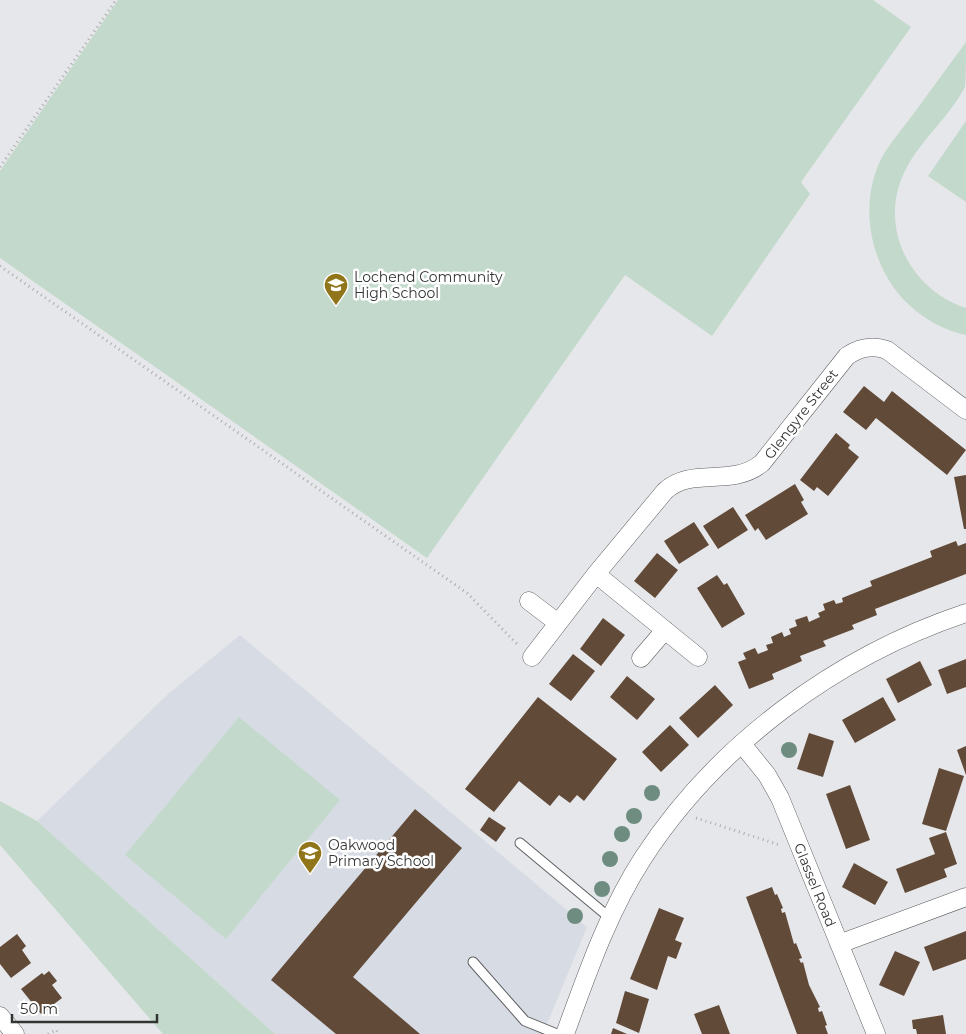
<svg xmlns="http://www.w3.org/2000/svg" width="966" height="1034" viewBox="0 0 966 1034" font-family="Montserrat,sans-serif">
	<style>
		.built { fill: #d7dce4 }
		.green { fill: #c3d9cb }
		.building { fill: #624a38 }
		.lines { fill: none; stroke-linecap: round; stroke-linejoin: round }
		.service-casing { stroke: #5e5f62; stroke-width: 11 }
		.minor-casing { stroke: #5e5f62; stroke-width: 19 }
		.path { stroke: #abacae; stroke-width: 3; stroke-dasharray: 1 4; stroke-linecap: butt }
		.service { stroke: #fff; stroke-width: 9 }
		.minor { stroke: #fff; stroke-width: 18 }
		.tree { fill: #6e8d80 }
		.labels { text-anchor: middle; stroke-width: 5; stroke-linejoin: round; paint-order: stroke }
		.poi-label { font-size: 14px; fill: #333434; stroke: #fff; text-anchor: start }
		.street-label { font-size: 14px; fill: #333434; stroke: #fff }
	</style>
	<rect width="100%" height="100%" fill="#e6e7ea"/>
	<path class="built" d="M 240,635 L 587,927 L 543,1034 L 275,1034 L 37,821 L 167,695 Z"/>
	<path class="green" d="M 118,0 L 873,0 L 911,27 L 801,182 L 810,194 L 712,336 L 625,275 L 427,558 L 0,258 L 0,171 Z
		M 966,42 C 966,52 966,79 965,87 C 950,116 922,139 907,167 C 876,223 908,289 966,308 L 966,335 C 936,329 906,308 890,282 C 866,244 861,192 885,152 C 895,137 906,124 917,109 C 933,87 950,64 966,42 Z
		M 966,121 L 966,202 L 928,176 Z
		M 239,717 L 340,800 L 226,939 L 125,855 Z
		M 0,801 L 37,821 L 275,1034 L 163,1034 L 0,845 Z"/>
	<path class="building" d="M 864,386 L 884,402 L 892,391 L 966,450 L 947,475 L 876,418 L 866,430 L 843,412 Z
		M 836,433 L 850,445 L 848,448 L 859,457 L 828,496 L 817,487 L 814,491 L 800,480 Z
		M 966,475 L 966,529 L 964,529 L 954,477 Z
		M 795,484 L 804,500 L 801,502 L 808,514 L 766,540 L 758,528 L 755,531 L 745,515 Z
		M 733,507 L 748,530 L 718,549 L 703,526 Z
		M 694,522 L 709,545 L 679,564 L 664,541 Z
		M 956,541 L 958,546 L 966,543 L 966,574 L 875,609 L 877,615 L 852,625 L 854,629 L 823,641 L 826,646 L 800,656 L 802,661 L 772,674 L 774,679 L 749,689 L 738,662 L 746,659 L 743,653 L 755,648 L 758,654 L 768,650 L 766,645 L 773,643 L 771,637 L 782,632 L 784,637 L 791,634 L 789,629 L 797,626 L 795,620 L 807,616 L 809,622 L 820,617 L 818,613 L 825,610 L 823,604 L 834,600 L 836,604 L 843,602 L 842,598 L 872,586 L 870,581 L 932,557 L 930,551 Z
		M 657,553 L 678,570 L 655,598 L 634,581 Z
		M 717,575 L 724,585 L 727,583 L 745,614 L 722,628 L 697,588 Z
		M 603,618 L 625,635 L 601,666 L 580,649 Z
		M 573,654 L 595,671 L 571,701 L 549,684 Z
		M 966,659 L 966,687 L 947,694 L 938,670 Z
		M 920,661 L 932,685 L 898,703 L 886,679 Z
		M 627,676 L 655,699 L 637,720 L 610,697 Z
		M 715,685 L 733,705 L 698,738 L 679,718 Z
		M 538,697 L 617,759 L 584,801 L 577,795 L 570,803 L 559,795 L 550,806 L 519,781 L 494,812 L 465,789 Z
		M 883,697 L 896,720 L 855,743 L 842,720 Z
		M 670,725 L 689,745 L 661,772 L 642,752 Z
		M 809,733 L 834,741 L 823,777 L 797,769 Z
		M 966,746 L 966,775 L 957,750 Z
		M 939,768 L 964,776 L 946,831 L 922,824 Z
		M 850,785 L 870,840 L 846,849 L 826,794 Z
		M 415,809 L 462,848 L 353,977 L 420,1034 L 336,1034 L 271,980 Z
		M 489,817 L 506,828 L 496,842 L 480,830 Z
		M 946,832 L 957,864 L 944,869 L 947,877 L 905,893 L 896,869 L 935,854 L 929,838 Z
		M 854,863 L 888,882 L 875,905 L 842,887 Z
		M 772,887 L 775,895 L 777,894 L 783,908 L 781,909 L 782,913 L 785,912 L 794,944 L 796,943 L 802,958 L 799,959 L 801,963 L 803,962 L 809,985 L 820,1007 L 818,1008 L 819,1012 L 822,1011 L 827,1025 L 825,1026 L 828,1034 L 797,1034 L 746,897 Z
		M 659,908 L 684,918 L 675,940 L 682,943 L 676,959 L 668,956 L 657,990 L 630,979 Z
		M 966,931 L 966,959 L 933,971 L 924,947 Z
		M 17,934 L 26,946 L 22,950 L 31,963 L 11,978 L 0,964 L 0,947 Z
		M 895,951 L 920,962 L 904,996 L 879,985 Z
		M 49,971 L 57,981 L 52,985 L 62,998 L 41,1014 L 21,989 L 42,973 L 44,975 Z
		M 625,991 L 649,999 L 639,1033 L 616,1023 Z
		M 719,1005 L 730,1034 L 702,1034 L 694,1014 Z
		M 943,1015 L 946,1034 L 917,1034 L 916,1029 L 913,1029 L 912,1020 Z
		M 613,1028 L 627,1034 L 611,1034 Z"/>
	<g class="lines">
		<defs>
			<path id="service" d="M 520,843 L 610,918
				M 473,962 L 525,1021 L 557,1034"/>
			<path id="minor" d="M 596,574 L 698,657
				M 529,601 L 558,623
				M 532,657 L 596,574 L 665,491 C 692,466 732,488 762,463 L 847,356 C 860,347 872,345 887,350 L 966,410
				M 641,658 L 665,630
				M 742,744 L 767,775 L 780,798 L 876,1034
				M 839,944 L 966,897
				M 0,1016 L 15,1034
				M 565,1034 C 587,974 608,912 643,858 C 717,744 837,656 966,613"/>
		</defs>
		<use href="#service" class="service-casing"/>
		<use href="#minor" class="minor-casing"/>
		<path class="path" d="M 0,167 L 116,0
			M 0,266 L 467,593 L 519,646
			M 696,818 L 780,845
			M 48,1034 L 56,1030 L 59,1034"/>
		<use href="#service" class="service"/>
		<use href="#minor" class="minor"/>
	</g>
	<g class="tree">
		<circle cx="789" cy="750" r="8"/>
		<circle cx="652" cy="793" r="8"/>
		<circle cx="634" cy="816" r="8"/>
		<circle cx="622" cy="834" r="8"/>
		<circle cx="610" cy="859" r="8"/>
		<circle cx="602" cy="889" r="8"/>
		<circle cx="575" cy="916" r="8"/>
	</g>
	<defs>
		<symbol id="school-pin" viewBox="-11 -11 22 30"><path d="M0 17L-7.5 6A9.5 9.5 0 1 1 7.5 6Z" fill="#91751a" stroke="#fff"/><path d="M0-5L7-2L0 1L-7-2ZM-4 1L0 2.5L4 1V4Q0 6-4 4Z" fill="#fff"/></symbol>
	</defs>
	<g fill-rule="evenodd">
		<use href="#school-pin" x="322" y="271" width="28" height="38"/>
		<use href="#school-pin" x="296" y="839" width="28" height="38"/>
	</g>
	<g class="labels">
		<g class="poi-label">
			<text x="354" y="282">Lochend Community<tspan x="354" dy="16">High School</tspan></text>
			<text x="328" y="850">Oakwood<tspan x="328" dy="16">Primary School</tspan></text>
		</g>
		<g class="street-label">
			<text transform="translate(801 414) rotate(-52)" y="5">Glengyre Street</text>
			<text transform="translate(815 885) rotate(68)" y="5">Glassel Road</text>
		</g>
	</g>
	<path d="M12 1014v8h145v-8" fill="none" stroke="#333434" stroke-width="2.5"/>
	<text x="20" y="1014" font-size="15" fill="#333434" stroke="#ffffff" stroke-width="4" paint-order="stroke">50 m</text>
</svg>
